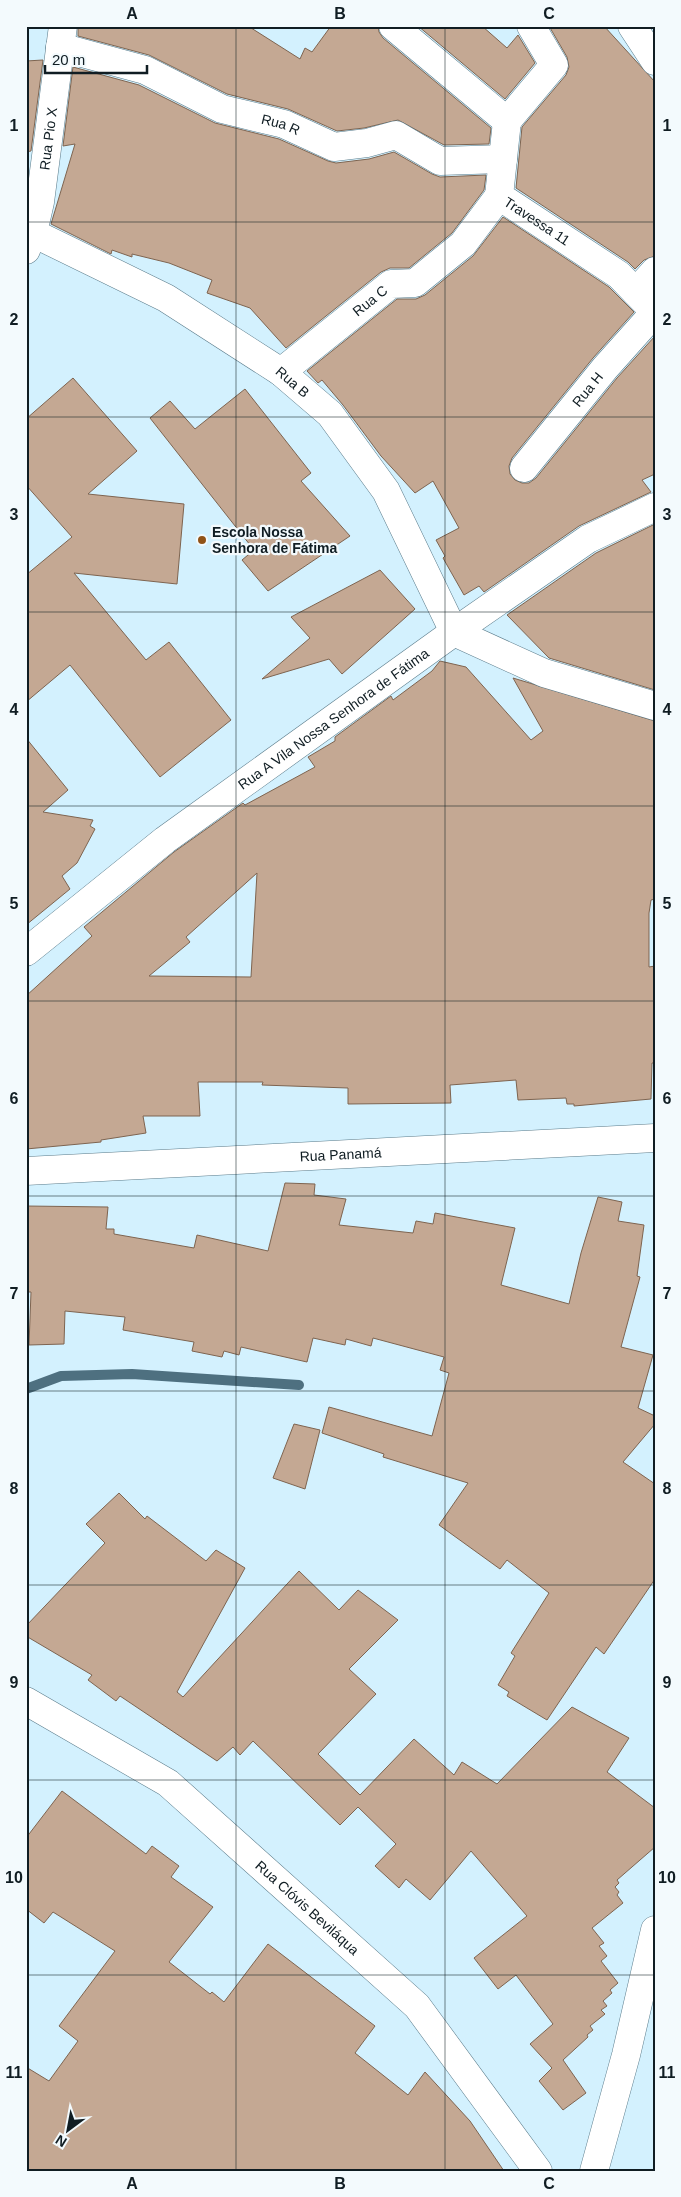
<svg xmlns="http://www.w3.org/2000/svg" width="681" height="2197" viewBox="0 0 681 2197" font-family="Helvetica,sans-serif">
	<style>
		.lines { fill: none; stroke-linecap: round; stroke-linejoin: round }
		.stream { stroke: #4e7080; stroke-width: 10 }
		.building { fill: #c4a893; stroke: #7e6450; fill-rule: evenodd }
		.minor-casing { stroke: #5b7c8b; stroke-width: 29 }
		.minor { stroke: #fff; stroke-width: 28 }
		.grid { fill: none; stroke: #101d23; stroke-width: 1; stroke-opacity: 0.55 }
		.poi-dot { fill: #905317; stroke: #f3fafd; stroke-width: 2 }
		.labels { text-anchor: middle; stroke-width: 4.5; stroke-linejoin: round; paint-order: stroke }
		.street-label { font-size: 14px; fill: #101d23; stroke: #f3fafd }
		.poi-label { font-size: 14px; font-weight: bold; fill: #101d23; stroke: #f3fafd; text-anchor: start }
		.neatline { fill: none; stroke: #101d23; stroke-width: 2 }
		.grid-label { font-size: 16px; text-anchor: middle; font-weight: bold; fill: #101d23 }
	</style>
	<rect width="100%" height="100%" fill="#d3f1fe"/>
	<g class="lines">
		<path class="stream" d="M 26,1389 L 61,1376 L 132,1374 L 299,1385"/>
	</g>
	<path class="building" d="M 78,26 L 248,26 L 300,59 L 305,48 L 312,52 L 331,26 L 378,26 L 379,32 L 383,38 L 491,128 L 489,144 L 444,145 L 398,120 L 364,128 L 337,131 L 288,109 L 227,94 L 149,55 L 78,36 Z
		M 418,26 L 482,26 L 507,48 L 518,35 L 535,63 L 505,99 Z
		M 549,26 L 604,26 L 655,82 L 655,256 L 644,260 L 635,269 L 628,262 L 516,188 L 522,127 L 566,75 L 569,67 L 567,57 Z
		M 43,60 L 31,151 L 26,152 L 26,61 Z
		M 73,67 L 139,85 L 215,123 L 279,139 L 328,161 L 336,163 L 369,159 L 394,152 L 432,174 L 440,177 L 486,175 L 484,190 L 452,233 L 409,268 L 390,268 L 381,272 L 286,348 L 250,308 L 207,293 L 212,280 L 169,263 L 132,254 L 132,257 L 112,250 L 111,254 L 51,224 L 75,144 L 63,146 Z
		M 503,217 L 609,287 L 634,312 L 593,358 L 512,458 L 509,466 L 510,474 L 515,480 L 522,483 L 529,483 L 536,478 L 617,378 L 655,336 L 655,474 L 642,480 L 651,492 L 579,526 L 484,592 L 479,586 L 464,595 L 443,558 L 445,556 L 436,540 L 459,528 L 433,481 L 415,493 L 381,456 L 343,405 L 322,380 L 318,383 L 307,371 L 397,299 L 416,299 L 425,295 L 473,256 Z
		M 73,378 L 137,451 L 88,494 L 184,504 L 177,584 L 74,573 L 146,660 L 169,642 L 231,720 L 160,777 L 70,665 L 26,702 L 26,575 L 72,537 L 26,485 L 26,419 Z
		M 245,389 L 311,473 L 301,481 L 350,536 L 268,591 L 242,560 L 254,550 L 150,418 L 170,401 L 195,429 Z
		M 655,524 L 655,690 L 549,658 L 507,615 L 596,553 Z
		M 380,570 L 415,609 L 342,674 L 329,659 L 262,679 L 310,638 L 291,617 Z
		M 440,661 L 466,667 L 531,740 L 543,731 L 513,678 L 655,721 L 655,899 L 651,900 L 649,913 L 649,967 L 655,966 L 655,1063 L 652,1063 L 651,1099 L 574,1106 L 574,1104 L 567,1104 L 566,1098 L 518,1100 L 516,1080 L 450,1085 L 451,1103 L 348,1104 L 348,1088 L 262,1085 L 263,1082 L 198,1082 L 200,1116 L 143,1116 L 146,1133 L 101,1140 L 101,1142 L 26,1149 L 26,996 L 92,936 L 84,927 L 174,852 L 243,803 L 245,805 L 315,767 L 308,757 L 335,741 L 335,737 L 391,696 L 393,700 L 432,671 ZM 257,873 L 251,977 L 149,976 L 190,942 L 186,937 Z
		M 26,738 L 68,790 L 43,812 L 93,820 L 90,826 L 95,829 L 77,863 L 62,876 L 70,889 L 26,925 Z
		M 285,1183 L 315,1184 L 314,1195 L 346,1199 L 339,1225 L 413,1233 L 416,1221 L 433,1224 L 435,1213 L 515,1228 L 501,1285 L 569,1304 L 581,1253 L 598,1197 L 622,1202 L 618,1221 L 644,1225 L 637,1276 L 640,1277 L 621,1347 L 653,1355 L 638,1408 L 655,1416 L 655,1424 L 623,1462 L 655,1484 L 655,1579 L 604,1654 L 596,1647 L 547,1720 L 507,1696 L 509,1692 L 498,1685 L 515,1656 L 511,1653 L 549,1593 L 507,1560 L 500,1569 L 439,1525 L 468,1483 L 383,1457 L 384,1454 L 322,1433 L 329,1407 L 432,1436 L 449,1373 L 440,1370 L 444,1357 L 373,1338 L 371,1346 L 346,1339 L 345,1345 L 313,1338 L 307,1362 L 241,1347 L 239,1355 L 224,1351 L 222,1357 L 192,1351 L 194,1342 L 123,1330 L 125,1317 L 65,1311 L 64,1344 L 29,1345 L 31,1292 L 26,1292 L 26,1206 L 108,1207 L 106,1229 L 114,1229 L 114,1234 L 194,1248 L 197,1235 L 268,1251 Z
		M 294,1424 L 320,1430 L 305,1489 L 273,1478 Z
		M 119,1493 L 145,1519 L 147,1516 L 206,1561 L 216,1550 L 245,1568 L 177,1692 L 183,1697 L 299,1571 L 339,1610 L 358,1590 L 398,1620 L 349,1669 L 376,1694 L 318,1754 L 360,1795 L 414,1739 L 454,1775 L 462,1762 L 497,1784 L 572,1707 L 629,1738 L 607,1772 L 655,1808 L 655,1847 L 617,1880 L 619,1883 L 615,1887 L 619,1892 L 617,1895 L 623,1903 L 592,1928 L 604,1943 L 599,1946 L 607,1956 L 601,1961 L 618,1983 L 610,1990 L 612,1993 L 603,2001 L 607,2006 L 601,2010 L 605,2014 L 590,2026 L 593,2030 L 587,2035 L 588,2037 L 563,2060 L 586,2093 L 563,2110 L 539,2081 L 552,2068 L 530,2044 L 553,2024 L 516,1975 L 498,1989 L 474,1958 L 527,1916 L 471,1851 L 430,1900 L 406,1879 L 399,1888 L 375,1866 L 396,1844 L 358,1807 L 340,1825 L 253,1741 L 240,1755 L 233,1747 L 217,1761 L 120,1696 L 116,1701 L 88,1680 L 92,1675 L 26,1636 L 26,1626 L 105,1543 L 86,1524 Z
		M 62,1791 L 146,1854 L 152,1846 L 179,1866 L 171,1877 L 213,1907 L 169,1962 L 210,1994 L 212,1992 L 224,2002 L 268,1944 L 375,2026 L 355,2053 L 408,2095 L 425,2072 L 470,2121 L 504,2171 L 26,2171 L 26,2067 L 49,2081 L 78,2041 L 59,2026 L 115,1951 L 53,1912 L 44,1923 L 26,1909 L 26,1838 Z"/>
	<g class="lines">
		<defs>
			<g id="minor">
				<path d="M 393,26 L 507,121"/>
				<path d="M 632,26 L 655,61"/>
				<path id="s1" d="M 60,47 L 145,70 L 222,109 L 284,124 L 334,147 L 367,143 L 396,135 L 440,161 L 503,159"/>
				<path id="s2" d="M 507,121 L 499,196 L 619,275 L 655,312"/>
				<path d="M 507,121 L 554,65 L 531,26"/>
				<path id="s3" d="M 33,233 L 166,298 L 281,372 L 330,414 L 386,491 L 454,632 L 544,673 L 655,706"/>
				<path id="s4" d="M 26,250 L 33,233 L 40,202 L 63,26"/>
				<path d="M 636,292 L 655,271"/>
				<path id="s5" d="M 281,372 L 391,284 L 415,283 L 463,244 L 499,196"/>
				<path id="s6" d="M 524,468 L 605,368 L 655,312"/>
				<path id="s7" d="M 26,952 L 165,840 L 454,632 L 588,539 L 655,507"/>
				<path id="s8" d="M 26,1171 L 655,1138"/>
				<path id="s9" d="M 26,1701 L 168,1783 L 417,2006 L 538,2171"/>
				<path d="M 594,2171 L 626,2055 L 655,1930"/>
			</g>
		</defs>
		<use href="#minor" class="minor-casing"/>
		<use href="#minor" class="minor"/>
	</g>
	<path class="grid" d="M 236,26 L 236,2171M 445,26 L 445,2171M 26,222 L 655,222M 26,417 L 655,417M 26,612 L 655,612M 26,806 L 655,806M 26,1001 L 655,1001M 26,1196 L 655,1196M 26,1391 L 655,1391M 26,1585 L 655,1585M 26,1780 L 655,1780M 26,1975 L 655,1975"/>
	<circle class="poi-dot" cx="202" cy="540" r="5"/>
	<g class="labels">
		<g class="street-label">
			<text dy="5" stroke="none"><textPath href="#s1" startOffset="235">Rua R</textPath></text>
			<text dy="5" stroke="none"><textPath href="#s4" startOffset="114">Rua Pio X</textPath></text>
			<text dy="5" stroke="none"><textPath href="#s2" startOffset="121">Travessa 11</textPath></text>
			<text dy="5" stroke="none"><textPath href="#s5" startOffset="114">Rua C</textPath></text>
			<text dy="5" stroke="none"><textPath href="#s3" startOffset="300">Rua B</textPath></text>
			<text dy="5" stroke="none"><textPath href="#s6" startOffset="101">Rua H</textPath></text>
			<text dy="5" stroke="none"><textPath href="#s7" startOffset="386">Rua A Vila Nossa Senhora de Fátima</textPath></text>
			<text dy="5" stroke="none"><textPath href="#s8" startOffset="315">Rua Panamá</textPath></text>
			<text dy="5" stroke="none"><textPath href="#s9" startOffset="351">Rua Clóvis Beviláqua</textPath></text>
		</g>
		<g class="poi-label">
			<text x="212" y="537">Escola Nossa<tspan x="212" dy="16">Senhora de Fátima</tspan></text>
		</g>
	</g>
	<rect width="681" height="2197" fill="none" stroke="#f3fafd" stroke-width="55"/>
	<g transform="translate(68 2130) rotate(212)" stroke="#f3fafd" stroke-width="4" paint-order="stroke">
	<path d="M0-4L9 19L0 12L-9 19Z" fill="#101d23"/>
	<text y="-8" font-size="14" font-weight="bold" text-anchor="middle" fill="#101d23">N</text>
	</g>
	<path d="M45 65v8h102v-8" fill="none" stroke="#101d23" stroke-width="2.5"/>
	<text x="52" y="65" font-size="15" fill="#101d23" stroke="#f3fafd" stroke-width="4" paint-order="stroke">20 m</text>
	<rect x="28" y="28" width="626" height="2142" class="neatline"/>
	<g class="grid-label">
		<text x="132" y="19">A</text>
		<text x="340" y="19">B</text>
		<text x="549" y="19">C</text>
		<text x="14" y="131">1</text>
		<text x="667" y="131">1</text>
		<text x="14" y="325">2</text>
		<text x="667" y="325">2</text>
		<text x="14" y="520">3</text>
		<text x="667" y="520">3</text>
		<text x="14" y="715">4</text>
		<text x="667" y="715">4</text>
		<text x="14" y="909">5</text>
		<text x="667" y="909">5</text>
		<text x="14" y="1104">6</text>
		<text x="667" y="1104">6</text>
		<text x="14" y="1299">7</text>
		<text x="667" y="1299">7</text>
		<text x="14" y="1494">8</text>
		<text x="667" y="1494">8</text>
		<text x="14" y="1688">9</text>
		<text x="667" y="1688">9</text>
		<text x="14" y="1883">10</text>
		<text x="667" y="1883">10</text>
		<text x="14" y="2078">11</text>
		<text x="667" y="2078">11</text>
		<text x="132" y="2189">A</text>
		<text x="340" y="2189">B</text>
		<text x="549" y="2189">C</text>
	</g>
</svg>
